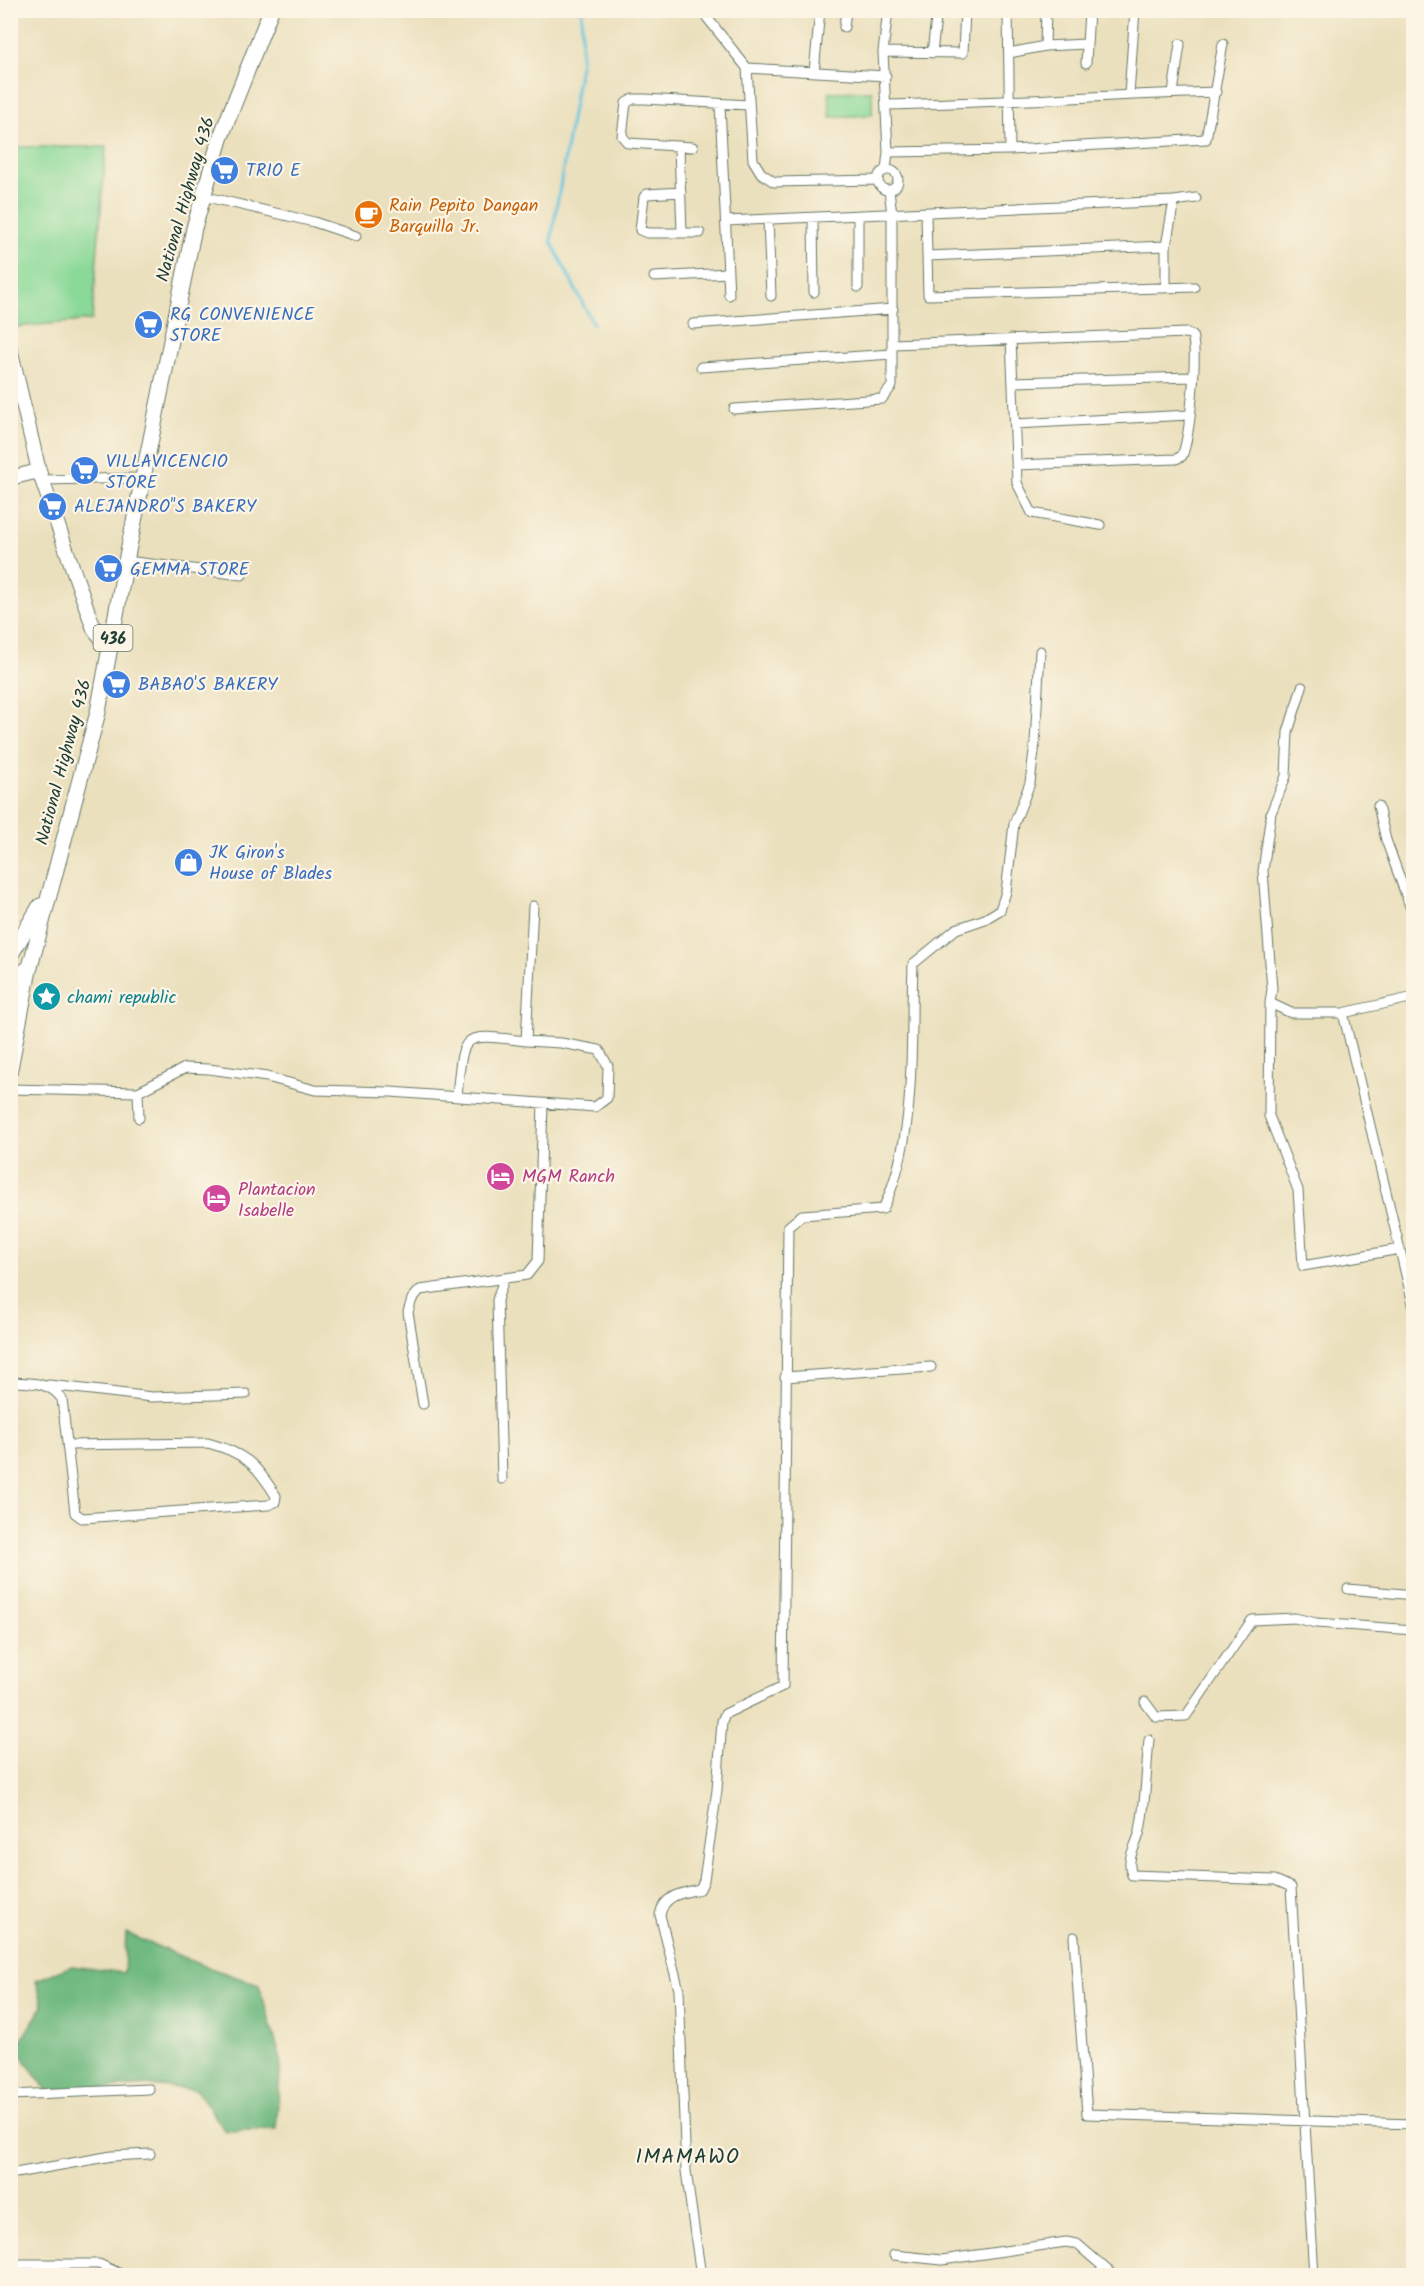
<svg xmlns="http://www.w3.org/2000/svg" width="1424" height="2286" viewBox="0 0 1424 2286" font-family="Kalam,sans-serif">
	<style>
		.green { fill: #8bd998; stroke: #558b66; stroke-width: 1.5 }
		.forest { fill: #70b980; stroke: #487b5a; stroke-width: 1.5 }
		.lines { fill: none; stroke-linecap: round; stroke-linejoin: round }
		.stream { stroke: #62c5e0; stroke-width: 3 }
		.street-casing { stroke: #667664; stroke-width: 11 }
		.secondary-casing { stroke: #667664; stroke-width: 16 }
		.primary-casing { stroke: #667664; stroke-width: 17 }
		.street { stroke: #fff; stroke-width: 9 }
		.secondary { stroke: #fff; stroke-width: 14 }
		.primary { stroke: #fff; stroke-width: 15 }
		.labels { text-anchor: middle; stroke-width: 4.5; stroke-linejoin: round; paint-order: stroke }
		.shield { fill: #fcf5e5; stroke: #617469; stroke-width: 1.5 }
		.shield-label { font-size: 16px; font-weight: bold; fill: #1f3d34 }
		.shop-label { font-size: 18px; fill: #366cbe; stroke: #fcf5e5; text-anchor: start }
		.street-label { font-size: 18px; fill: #1f3d34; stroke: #fcf5e5 }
		.food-label { font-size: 18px; fill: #c56008; stroke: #fcf5e5; text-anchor: start }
		.culture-label { font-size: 18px; fill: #0d838f; stroke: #fcf5e5; text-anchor: start }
		.hotel-label { font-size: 18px; fill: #b23c85; stroke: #fcf5e5; text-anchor: start }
		.quarter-label { font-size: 21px; letter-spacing: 1.5px; fill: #1f3d34; stroke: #fcf5e5 }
	</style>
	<rect width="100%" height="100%" fill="#fcf5e5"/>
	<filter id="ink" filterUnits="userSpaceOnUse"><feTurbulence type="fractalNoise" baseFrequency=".0167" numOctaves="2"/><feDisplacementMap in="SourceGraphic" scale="12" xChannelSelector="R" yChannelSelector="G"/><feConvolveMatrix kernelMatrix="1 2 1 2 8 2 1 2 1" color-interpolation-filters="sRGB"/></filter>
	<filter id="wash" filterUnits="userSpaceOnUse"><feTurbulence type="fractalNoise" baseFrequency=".008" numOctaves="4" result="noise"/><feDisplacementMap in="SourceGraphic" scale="24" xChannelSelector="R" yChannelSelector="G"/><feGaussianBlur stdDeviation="1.35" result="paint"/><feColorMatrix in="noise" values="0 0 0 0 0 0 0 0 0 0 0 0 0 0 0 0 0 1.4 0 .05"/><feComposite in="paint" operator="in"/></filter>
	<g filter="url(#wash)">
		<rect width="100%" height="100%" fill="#ebe0bd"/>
		<path class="green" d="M 872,91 L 872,115 L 830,117 L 829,92 Z
			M 10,147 L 106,147 L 92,320 L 16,327 L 10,308 Z"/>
		<path class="forest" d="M 126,1933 L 199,1964 L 259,1985 L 281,2060 L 276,2129 L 225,2131 L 197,2090 L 149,2085 L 48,2092 L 16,2048 L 43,2006 L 36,1980 L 72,1966 L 124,1973 Z"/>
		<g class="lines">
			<path class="stream" d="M 582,10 L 581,60 L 551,241 L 593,324"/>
		</g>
	</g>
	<g filter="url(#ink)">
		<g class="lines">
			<defs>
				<path id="street" d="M 701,10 L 747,68 L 753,160 L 761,173 L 774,182 L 878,180
					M 1008,10 L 1010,150
					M 844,27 L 846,10
					M 1045,46 L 1046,10
					M 883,52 L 963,53 L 965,10
					M 932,53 L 937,10
					M 1009,53 L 1045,46 L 1086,44
					M 1086,63 L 1089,10
					M 747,68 L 886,76
					M 814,72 L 820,10
					M 1173,93 L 1180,44
					M 1129,94 L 1135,10
					M 720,105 L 729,295
					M 886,105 C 996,103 1106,95 1216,92
					M 679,146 L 682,233
					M 693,147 L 628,143 L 622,136 L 626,103 L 633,99 L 645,99 L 748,105
					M 888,152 L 1010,150 L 1206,139 L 1223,44
					M878 180a10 10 0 1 1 20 0a10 10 0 1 1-20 0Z
					M 886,170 L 888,152 L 883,52 L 888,10
					M 681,192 L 647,194 L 644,197 L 640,230 L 647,233 L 700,233
					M 203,196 L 314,222 L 356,236
					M 1174,201 L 1196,198
					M 926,214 L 928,295 L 1194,287
					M 858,216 L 858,287
					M 813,218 L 814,292
					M 768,219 L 771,296
					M 726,221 L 1174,201 L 1166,246 L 1166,288
					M 927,256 L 1166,246
					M 654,277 L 728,273
					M 693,324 L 893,309
					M 1011,339 L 1017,483 L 1032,513 L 1100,525
					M 893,344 L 1187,333 L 1192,335 C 1198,354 1190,437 1182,456 L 1176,459 L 1016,465
					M 701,367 L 892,354
					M 1013,382 L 1193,377
					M 734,409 L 882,399 L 892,386 L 892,214 L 889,190
					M 1015,424 L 1189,415
					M 43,480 L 143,478
					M 126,561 L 242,575
					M 1302,687 L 1288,732 L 1286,776 L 1271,813 L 1263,871 L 1272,989 L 1270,1003 L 1291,1013 L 1343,1013 L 1414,1308
					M 1378,806 L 1386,840 L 1414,917
					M 1270,1003 L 1269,1116 L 1298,1190 L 1303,1266 L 1400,1249
					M 1343,1013 L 1414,997
					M 10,1089 L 138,1092 L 185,1068 L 209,1069 L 267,1077 L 315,1090 L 391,1092 L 595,1107 L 607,1098 L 608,1066 L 599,1050 L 561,1043 L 526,1041 L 533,906
					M 138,1092 L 139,1118
					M 457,1097 C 463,1032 460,1033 526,1041
					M 785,1377 L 931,1367
					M 10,1382 C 30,1383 49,1381 62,1399 L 75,1513 L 82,1518 L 268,1505 L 275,1502 L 276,1496 C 256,1464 245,1453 208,1443 L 68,1445
					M 49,1385 L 152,1397 L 246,1394
					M 423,1404 L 408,1312 L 412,1299 L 420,1290 L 527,1275 L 538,1261 L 543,1104
					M 502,1479 L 497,1300 L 504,1279
					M 1348,1589 L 1414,1595
					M 1145,1702 L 1156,1717 L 1186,1716 L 1252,1620 L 1295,1618 L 1316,1623 L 1414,1630
					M 1149,1740 C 1146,1770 1146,1801 1140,1830 C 1137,1847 1125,1857 1132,1875 L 1275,1880 L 1291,1887 L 1314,2276
					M 1074,1937 L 1087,2114 L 1414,2124
					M 10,2095 L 149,2089
					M 10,2174 L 112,2156 L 150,2154
					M 894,2255 L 942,2260 L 1066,2242 L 1077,2244 L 1114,2276
					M 10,2264 L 99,2264 L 125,2276
					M 701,2276 L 686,2171 L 679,1990 L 660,1915 C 664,1894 683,1893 700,1889 L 704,1880 L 717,1790 L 722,1721 L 725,1714 L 783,1686 L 788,1227 L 802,1215 L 883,1209 C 918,1135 910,1044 913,964 L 956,929 L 985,919 L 1000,910 L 1006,892 L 1014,824 L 1030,783 L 1035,743 L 1040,651"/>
				<path id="secondary" d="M 10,348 L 39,471 L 74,572 L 94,629 L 102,639 L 112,643
					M 10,478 L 39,471
					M 10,1071 L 30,967"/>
				<path id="primary" d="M 10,956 L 40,906
					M 10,982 L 30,967 L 98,712 L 126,561 L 194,228 L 220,139 L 271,10"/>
			</defs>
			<use href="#street" class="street-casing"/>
			<use href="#secondary" class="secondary-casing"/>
			<use href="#primary" class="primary-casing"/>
			<use href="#street" class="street"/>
			<use href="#secondary" class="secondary"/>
			<use href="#primary" class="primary"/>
		</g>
	</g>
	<defs>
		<symbol id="supermarket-disc" viewBox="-11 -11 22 22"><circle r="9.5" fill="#3f7fe0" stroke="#fcf5e5"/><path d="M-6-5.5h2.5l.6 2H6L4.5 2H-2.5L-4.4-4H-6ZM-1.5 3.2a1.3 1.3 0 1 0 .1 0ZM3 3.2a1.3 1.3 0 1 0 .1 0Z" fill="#fff"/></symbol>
		<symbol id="cafe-disc" viewBox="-11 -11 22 22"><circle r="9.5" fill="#e8710a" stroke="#fcf5e5"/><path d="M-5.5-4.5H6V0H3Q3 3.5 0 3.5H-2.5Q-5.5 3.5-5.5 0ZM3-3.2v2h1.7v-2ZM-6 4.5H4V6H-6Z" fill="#fff"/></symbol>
		<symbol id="shop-disc" viewBox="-11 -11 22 22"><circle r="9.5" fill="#3f7fe0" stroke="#fcf5e5"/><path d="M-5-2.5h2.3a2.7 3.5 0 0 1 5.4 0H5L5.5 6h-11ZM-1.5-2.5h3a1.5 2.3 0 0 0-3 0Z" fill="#fff"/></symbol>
		<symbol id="sight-disc" viewBox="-11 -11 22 22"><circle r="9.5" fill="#0f9aa8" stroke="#fcf5e5"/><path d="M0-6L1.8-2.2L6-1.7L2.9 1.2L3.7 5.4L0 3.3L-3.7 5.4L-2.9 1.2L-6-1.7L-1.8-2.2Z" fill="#fff"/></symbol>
		<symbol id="hotel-disc" viewBox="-11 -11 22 22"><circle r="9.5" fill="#d1479c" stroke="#fcf5e5"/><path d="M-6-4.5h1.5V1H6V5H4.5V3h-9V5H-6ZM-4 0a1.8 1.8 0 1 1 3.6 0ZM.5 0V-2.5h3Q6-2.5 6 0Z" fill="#fff"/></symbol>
	</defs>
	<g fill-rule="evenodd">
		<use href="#supermarket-disc" x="208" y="154" width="33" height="33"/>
		<use href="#cafe-disc" x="352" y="198" width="33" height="33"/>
		<use href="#supermarket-disc" x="132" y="308" width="33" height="33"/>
		<use href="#supermarket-disc" x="68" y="454" width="33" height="33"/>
		<use href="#supermarket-disc" x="36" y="490" width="33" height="33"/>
		<use href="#supermarket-disc" x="92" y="552" width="33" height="33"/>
		<use href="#supermarket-disc" x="100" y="668" width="33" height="33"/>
		<use href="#shop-disc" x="172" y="846" width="33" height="33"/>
		<use href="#sight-disc" x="30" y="980" width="33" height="33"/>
		<use href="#hotel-disc" x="484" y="1160" width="33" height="33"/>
		<use href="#hotel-disc" x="200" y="1182" width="33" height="33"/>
	</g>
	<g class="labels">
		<rect class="shield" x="93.5" y="625" width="39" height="26" rx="4.5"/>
		<g class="shield-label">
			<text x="113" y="644">436</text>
		</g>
		<g class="shop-label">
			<text x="246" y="176">TRIO E</text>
			<text x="170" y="320">RG CONVENIENCE<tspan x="170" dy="21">STORE</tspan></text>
			<text x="106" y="467">VILLAVICENCIO<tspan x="106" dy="21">STORE</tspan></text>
			<text x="74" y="512">ALEJANDRO''S BAKERY</text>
			<text x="130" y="575">GEMMA STORE</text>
			<text x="138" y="690">BABAO'S BAKERY</text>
			<text x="209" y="858">JK Giron's<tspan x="209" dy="21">House of Blades</tspan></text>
		</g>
		<g class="street-label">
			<text transform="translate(185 199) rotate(-74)" y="6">National Highway 436</text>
			<text transform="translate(63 762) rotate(-75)" y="6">National Highway 436</text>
		</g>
		<g class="food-label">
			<text x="389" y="211">Rain Pepito Dangan<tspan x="389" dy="21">Barquilla Jr.</tspan></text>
		</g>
		<g class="culture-label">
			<text x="67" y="1003">chami republic</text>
		</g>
		<g class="hotel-label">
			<text x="522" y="1182">MGM Ranch</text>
			<text x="238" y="1195">Plantacion<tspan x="238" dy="21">Isabelle</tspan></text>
		</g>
		<g class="quarter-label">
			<text x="688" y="2163">IMAMAWO</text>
		</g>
	</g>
	<rect width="1424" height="2286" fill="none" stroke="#fcf5e5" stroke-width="36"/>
</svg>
